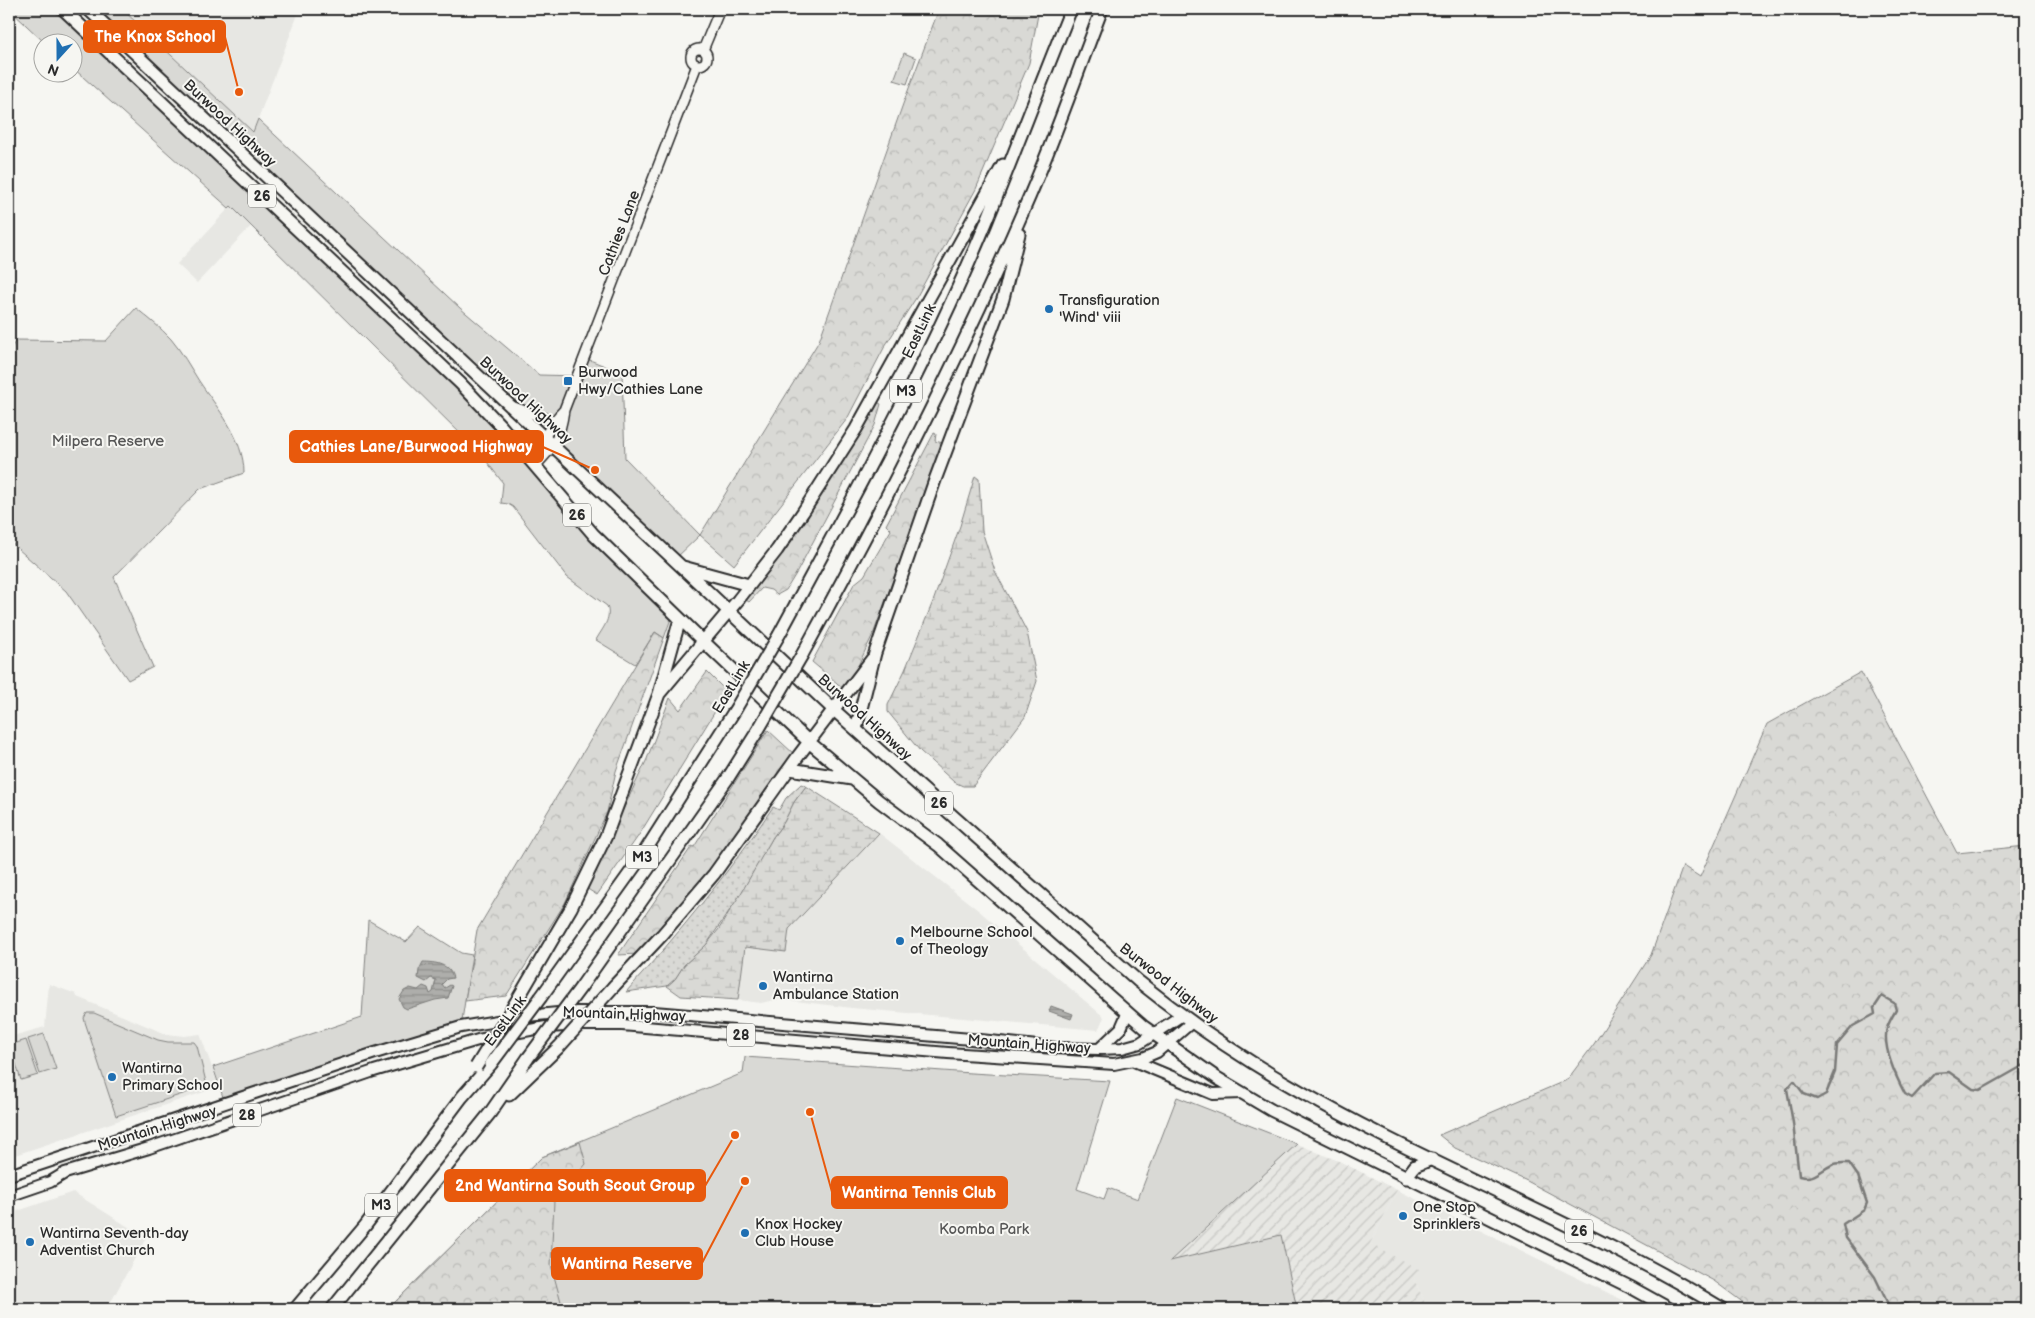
<svg xmlns="http://www.w3.org/2000/svg" width="2035" height="1318" viewBox="0 0 2035 1318" font-family="'Balsamiq Sans',sans-serif">
	<style>
		.built { fill: #e7e7e3 }
		.industrial { fill: url(#industrial-furrows) }
		.green { fill: #d9d9d5; stroke: #828280 }
		.forest { fill: url(#forest-crowns); stroke: #828280 }
		.wetland { fill: url(#wetland-marsh); stroke: #828280 }
		.garden { fill: url(#garden-dots); stroke: #828280 }
		.water { fill: url(#water-rules); stroke: #7a7a78 }
		.lines { fill: none; stroke-linecap: round; stroke-linejoin: round }
		.stream { stroke: #7a7a78; stroke-width: 2.5 }
		.secondary-casing { stroke: #2b2b2b; stroke-width: 12 }
		.primary-casing { stroke: #2b2b2b; stroke-width: 14 }
		.highway-casing { stroke: #2b2b2b; stroke-width: 15 }
		.secondary { stroke: #f6f6f2; stroke-width: 9 }
		.primary { stroke: #f6f6f2; stroke-width: 10 }
		.highway { stroke: #f6f6f2; stroke-width: 11 }
		.highway-bridge-casing { stroke: #2b2b2b; stroke-width: 15; stroke-linecap: butt }
		.highway-bridge { stroke: #f6f6f2; stroke-width: 11 }
		.poi-dot { fill: #1f6fb2; stroke: #f6f6f2; stroke-width: 2 }
		.labels { text-anchor: middle; stroke-width: 4; stroke-linejoin: round; paint-order: stroke }
		.shield { fill: #f6f6f2; stroke: #686867; stroke-width: 1 }
		.shield-label { font-size: 14px; font-weight: bold; fill: #2b2b2b }
		.street-label { font-size: 15px; fill: #2b2b2b; stroke: #f6f6f2 }
		.poi-label { font-size: 15px; fill: #2b2b2b; stroke: #f6f6f2; text-anchor: start }
		.park-label { font-size: 15px; fill: #565656; stroke: #f6f6f2 }
		.leader { fill: none; stroke: #e8590c; stroke-width: 2 }
		.callout-dot { fill: #e8590c; stroke: #f6f6f2; stroke-width: 2 }
		.callout { fill: #e8590c; stroke: #e8590c; stroke-width: 2 }
		.callout-label { font-size: 16px; text-anchor: middle; font-weight: bold; fill: #fff }
	</style>
	<defs>
		<pattern id="industrial-furrows" width="10" height="10" patternUnits="userSpaceOnUse" patternTransform="scale(1.25)"><rect width="10" height="10" fill="#e7e7e3"/><path d="M-1 1l2-2M0 10L10 0M9 11l2-2" fill="none" stroke="#c6c6c3"/></pattern>
		<pattern id="forest-crowns" width="20" height="18" patternUnits="userSpaceOnUse" patternTransform="scale(1.25)"><rect width="20" height="18" fill="#d9d9d5"/><path d="M2 6a3 3 0 1 1 6 0M12 15a3 3 0 1 1 6 0" fill="none" stroke="#babab7"/></pattern>
		<pattern id="wetland-marsh" width="20" height="14" patternUnits="userSpaceOnUse" patternTransform="scale(1.25)"><rect width="20" height="14" fill="#d9d9d5"/><path d="M1 5h8M5 5V1M11 12h8M15 12V8" fill="none" stroke="#babab7"/></pattern>
		<pattern id="garden-dots" width="8" height="8" patternUnits="userSpaceOnUse" patternTransform="scale(1.25)"><rect width="8" height="8" fill="#d9d9d5"/><path d="M2 2h.1M6 6h.1" fill="none" stroke="#babab7" stroke-width="1.8" stroke-linecap="round"/></pattern>
		<pattern id="water-rules" width="6" height="5" patternUnits="userSpaceOnUse" patternTransform="scale(1.25)"><rect width="6" height="5" fill="#aeaeab"/><path d="M0 2.5h6" fill="none" stroke="#8e8e8b"/></pattern>
	</defs>
	<rect width="100%" height="100%" fill="#f6f6f2"/>
	<filter id="ink" filterUnits="userSpaceOnUse"><feTurbulence type="fractalNoise" baseFrequency=".02" numOctaves="2"/><feDisplacementMap in="SourceGraphic" scale="10" xChannelSelector="R" yChannelSelector="G"/><feConvolveMatrix kernelMatrix="1 2 1 2 8 2 1 2 1" color-interpolation-filters="sRGB"/></filter>
	<g filter="url(#ink)">
		<path class="built" d="M 122,9 L 300,9 L 253,132 Z
			M 231,206 L 251,226 L 197,283 L 177,264 Z
			M 879,833 L 978,910 L 1104,1017 L 1098,1030 L 852,1008 L 779,999 L 761,1003 L 738,1000 L 745,947 L 789,929 Z
			M 49,984 L 76,994 L 77,997 L 166,1034 L 185,1036 L 200,1034 L 219,1087 L 9,1157 L 9,1037 L 45,1027 Z
			M 1397,1190 L 1635,1306 L 1633,1309 L 1428,1309 L 1414,1279 L 1370,1244 Z
			M 73,1192 L 146,1238 L 107,1309 L 9,1309 L 9,1214 Z"/>
		<path class="industrial" d="M 1297,1144 L 1341,1162 L 1397,1190 L 1370,1244 L 1419,1269 L 1414,1279 L 1428,1309 L 1297,1309 L 1281,1235 L 1169,1262 Z"/>
		<path class="green" d="M 9,9 L 63,9 L 460,383 L 673,613 L 664,638 L 655,632 L 635,664 L 596,640 C 602,629 612,619 607,606 L 567,577 L 513,507 L 508,504 L 501,503 L 503,483 L 481,454 L 251,226 L 231,206 L 229,208 L 73,68 L 72,42 L 44,42 Z
			M 88,9 L 122,9 L 253,132 L 258,119 L 260,121 L 460,308 L 539,375 L 578,376 L 585,358 L 622,373 L 625,458 L 700,535 L 674,560 L 554,447 L 562,426 L 509,406 Z
			M 904,53 L 916,58 L 907,84 L 894,80 Z
			M 136,308 C 148,318 160,327 171,339 C 182,352 190,367 199,381 C 217,408 244,438 244,473 L 200,489 L 114,577 L 153,667 L 128,680 L 66,591 L 9,541 L 9,352 L 16,340 L 106,341 Z
			M 368,920 L 406,942 L 420,927 L 461,953 L 472,955 L 461,1027 L 225,1103 L 213,1067 L 362,1017 Z
			M 87,1013 L 94,1013 L 158,1040 L 168,1042 L 194,1042 L 197,1046 L 207,1086 L 116,1116 L 85,1022 L 84,1018 Z
			M 44,1034 L 56,1069 L 40,1074 L 28,1039 Z
			M 26,1040 L 38,1075 L 21,1080 L 10,1045 Z
			M 745,1057 L 971,1073 L 1110,1081 L 1077,1189 L 1104,1199 L 1108,1188 L 1138,1199 L 1177,1097 L 1297,1144 L 1170,1261 L 1281,1235 L 1297,1309 L 388,1309 L 542,1157 L 743,1073 Z"/>
		<path class="forest" d="M 939,9 L 1039,9 L 1029,63 L 976,189 L 916,298 L 885,346 L 847,419 L 734,565 L 700,535 L 819,341 L 903,104 Z
			M 877,402 L 881,404 L 875,425 L 797,572 L 786,590 L 777,595 L 771,590 L 762,588 L 749,602 L 746,600 L 800,527 Z
			M 934,433 L 936,434 L 935,441 L 943,443 L 874,632 L 855,672 L 844,689 L 812,662 L 854,584 L 864,576 L 891,530 L 886,525 Z
			M 655,632 L 664,638 L 616,771 L 607,812 L 565,903 L 506,996 L 465,1001 L 477,930 Z
			M 707,672 L 727,692 L 639,835 L 597,895 L 586,888 L 647,759 L 670,698 L 680,710 Z
			M 1861,672 L 1957,853 L 2026,846 L 2026,1309 L 1752,1309 L 1714,1281 L 1527,1181 L 1455,1148 L 1439,1135 L 1567,1080 L 1594,1044 L 1651,955 L 1683,866 L 1700,877 L 1767,724 Z
			M 768,730 L 794,754 L 716,865 L 639,954 L 618,955 L 692,846 L 694,847 Z
			M 580,1142 L 586,1164 L 554,1201 L 551,1265 L 563,1309 L 388,1309 L 542,1157 Z"/>
		<path class="wetland" d="M 975,476 L 979,479 L 982,531 L 995,571 L 1027,632 L 1037,681 L 1025,717 L 973,786 L 963,786 L 954,782 L 920,751 L 888,712 L 888,705 L 905,670 L 934,599 L 960,526 Z
			M 806,786 L 879,833 L 789,929 L 786,952 L 745,947 L 738,1000 L 681,996 L 667,986 L 675,979 L 684,965 L 706,945 L 719,929 L 773,837 L 784,822 L 794,802 Z"/>
		<path class="garden" d="M 801,784 L 806,786 L 794,802 L 784,822 L 773,837 L 740,895 L 706,945 L 684,965 L 675,979 L 667,986 L 626,992 C 679,933 729,873 773,807 L 779,810 L 786,798 Z"/>
		<path class="water" d="M 423,962 C 435,962 450,964 453,978 L 447,979 L 442,984 L 445,988 L 450,985 L 452,986 L 448,998 L 435,1000 L 407,1009 L 403,1007 L 399,999 L 404,991 L 410,988 L 418,990 L 423,986 L 428,988 L 430,994 L 433,992 L 436,980 L 431,978 L 426,982 L 418,978 L 419,970 Z
			M 1051,1006 L 1073,1014 L 1071,1019 L 1049,1011 Z"/>
		<g class="lines">
			<path class="stream" d="M 1912,1309 L 1913,1306 L 1903,1303 L 1890,1308 L 1875,1277 L 1846,1238 L 1843,1224 L 1864,1210 L 1867,1203 L 1858,1176 L 1849,1163 C 1844,1163 1837,1162 1832,1165 C 1819,1171 1815,1180 1799,1176 L 1793,1123 L 1787,1089 L 1794,1081 L 1804,1094 L 1817,1099 L 1826,1094 L 1835,1072 L 1837,1045 L 1853,1026 L 1875,1014 L 1874,1008 L 1882,996 L 1894,1003 L 1896,1010 C 1893,1015 1889,1022 1887,1028 C 1882,1047 1896,1077 1905,1094 L 1912,1098 L 1935,1073 L 1949,1072 L 1973,1089 L 1980,1090 L 2026,1064"/>
			<defs>
				<path id="secondary" d="M691 57a8 8 0 1 1 16 0a8 8 0 1 1-16 0Z
					M 703,50 L 720,9
					M 511,406 L 553,421
					M 536,463 C 542,442 548,426 564,410
					M 535,466 C 555,446 560,438 564,410 L 697,65"/>
				<path id="primary" d="M 1099,1049 L 1121,1028 L 1127,1014
					M 1134,1061 L 1213,1094 L 1242,1093
					M 9,1175 L 375,1053 L 461,1027 L 527,1016 L 568,1012 L 654,1012 L 971,1039 L 1056,1048 L 1099,1049 L 1122,1048 L 1140,1043 L 1182,1015
					M 9,1196 L 50,1182 L 65,1173 L 149,1148 L 374,1071 L 478,1040 L 546,1027 L 585,1025 L 622,1025 L 948,1053 L 1114,1064 L 1143,1058 L 1157,1052 L 1192,1022"/>
				<path id="highway" d="M 63,9 L 460,383 L 501,426 L 594,535 L 704,642 L 809,742 L 879,801 L 938,845 L 1144,1027 L 1217,1078 L 1271,1110 L 1632,1288 L 1670,1309
					M 88,9 L 834,710 L 1138,981 C 1184,1018 1233,1052 1284,1082 C 1426,1166 1583,1223 1723,1309
					M 683,567 L 749,585
					M 779,635 C 852,500 927,365 986,223 C 1015,152 1042,80 1071,9
					M 802,655 C 882,509 958,362 1024,209 C 1053,144 1076,76 1102,9
					M 659,694 L 738,600 L 777,550 L 803,512 L 856,429 L 1003,165
					M 856,729 L 875,653 L 935,480 L 1003,299 L 1019,234
					M 790,769 L 852,779
					M 614,986 L 662,935 L 714,874 L 799,755 L 872,659
					M 581,987 L 728,778 L 757,732
					M 541,997 L 640,859 L 735,710
					M 516,1002 L 571,908 L 606,836 L 659,694 L 680,619
					M 509,1095 L 559,1047
					M 1406,1178 L 1415,1166 L 1432,1159
					M 295,1309 L 365,1226 L 462,1097 L 491,1064
					M 332,1309 L 490,1113 L 528,1058"/>
			</defs>
			<use href="#secondary" class="secondary-casing"/>
			<use href="#primary" class="primary-casing"/>
			<use href="#highway" class="highway-casing"/>
			<use href="#secondary" class="secondary"/>
			<use href="#primary" class="primary"/>
			<use href="#highway" class="highway"/>
			<defs>
				<path id="highway-bridge" d="M 735,710 L 779,635
					M 757,732 L 802,655
					M 559,1047 L 614,986
					M 528,1058 L 581,987
					M 491,1064 L 541,997
					M 476,1067 L 516,1002"/>
			</defs>
			<use href="#highway-bridge" class="highway-bridge-casing"/>
			<use href="#highway-bridge" class="highway-bridge"/>
		</g>
	</g>
	<g class="poi-dot">
		<circle cx="1049" cy="309" r="5"/>
		<rect x="563" y="376" width="10" height="10" rx="2.5"/>
		<circle cx="900" cy="941" r="5"/>
		<circle cx="763" cy="986" r="5"/>
		<circle cx="112" cy="1077" r="5"/>
		<circle cx="1403" cy="1216" r="5"/>
		<circle cx="745" cy="1233" r="5"/>
		<circle cx="30" cy="1242" r="5"/>
	</g>
	<g class="labels">
		<g class="shield">
			<rect x="248" y="184.5" width="28" height="23" rx="4"/>
			<rect x="890" y="379.5" width="32" height="23" rx="4"/>
			<rect x="563" y="503.5" width="28" height="23" rx="4"/>
			<rect x="925" y="791.5" width="28" height="23" rx="4"/>
			<rect x="626" y="845.5" width="32" height="23" rx="4"/>
			<rect x="727" y="1023.5" width="28" height="23" rx="4"/>
			<rect x="233" y="1103.5" width="28" height="23" rx="4"/>
			<rect x="365" y="1193.5" width="32" height="23" rx="4"/>
			<rect x="1565" y="1219.5" width="28" height="23" rx="4"/>
		</g>
		<g class="shield-label">
			<text x="262" y="201">26</text>
			<text x="906" y="396">M3</text>
			<text x="577" y="520">26</text>
			<text x="939" y="808">26</text>
			<text x="642" y="862">M3</text>
			<text x="741" y="1040">28</text>
			<text x="247" y="1120">28</text>
			<text x="381" y="1210">M3</text>
			<text x="1579" y="1236">26</text>
		</g>
		<g class="street-label">
			<text transform="translate(230 123) rotate(43)" y="5">Burwood Highway</text>
			<text transform="translate(619 233) rotate(-69)" y="5">Cathies Lane</text>
			<text transform="translate(919 331) rotate(-64)" y="5">EastLink</text>
			<text transform="translate(526 400) rotate(43)" y="5">Burwood Highway</text>
			<text transform="translate(731 687) rotate(-59)" y="5">EastLink</text>
			<text transform="translate(865 717) rotate(42)" y="5">Burwood Highway</text>
			<text transform="translate(1169 983) rotate(38)" y="5">Burwood Highway</text>
			<text transform="translate(624 1014) rotate(2)" y="5">Mountain Highway</text>
			<text transform="translate(505 1021) rotate(-53)" y="5">EastLink</text>
			<text transform="translate(1029 1044) rotate(4)" y="5">Mountain Highway</text>
			<text transform="translate(157 1128) rotate(-17)" y="5">Mountain Highway</text>
		</g>
		<g class="poi-label">
			<text x="1059" y="305">Transfiguration<tspan x="1059" dy="17">'Wind' viii</tspan></text>
			<text x="578" y="377">Burwood<tspan x="578" dy="17">Hwy/Cathies Lane</tspan></text>
			<text x="910" y="937">Melbourne School<tspan x="910" dy="17">of Theology</tspan></text>
			<text x="773" y="982">Wantirna<tspan x="773" dy="17">Ambulance Station</tspan></text>
			<text x="122" y="1073">Wantirna<tspan x="122" dy="17">Primary School</tspan></text>
			<text x="1413" y="1212">One Stop<tspan x="1413" dy="17">Sprinklers</tspan></text>
			<text x="755" y="1229">Knox Hockey<tspan x="755" dy="17">Club House</tspan></text>
			<text x="40" y="1238">Wantirna Seventh-day<tspan x="40" dy="17">Adventist Church</tspan></text>
		</g>
		<g class="park-label">
			<text x="108" y="446">Milpera Reserve</text>
			<text x="984" y="1234">Koomba Park</text>
		</g>
	</g>
	<path class="leader" d="M239 92L225 37M595 470L543 447M735 1135L705 1186M810 1112L832 1192M745 1181L702 1263"/>
	<g class="callout-dot">
		<circle cx="239" cy="92" r="5"/>
		<circle cx="595" cy="470" r="5"/>
		<circle cx="735" cy="1135" r="5"/>
		<circle cx="810" cy="1112" r="5"/>
		<circle cx="745" cy="1181" r="5"/>
	</g>
	<g class="callout">
		<rect x="84" y="21" width="141" height="31" rx="5"/>
		<rect x="290" y="431" width="253" height="31" rx="5"/>
		<rect x="445" y="1170" width="260" height="31" rx="5"/>
		<rect x="832" y="1177" width="175" height="31" rx="5"/>
		<rect x="552" y="1248" width="150" height="31" rx="5"/>
	</g>
	<g class="callout-label">
		<text x="155" y="42">The Knox School</text>
		<text x="416" y="452">Cathies Lane/Burwood Highway</text>
		<text x="575" y="1191">2nd Wantirna South Scout Group</text>
		<text x="919" y="1198">Wantirna Tennis Club</text>
		<text x="627" y="1269">Wantirna Reserve</text>
	</g>
	<rect width="2035" height="1318" fill="none" stroke="#f6f6f2" stroke-width="30"/>
	<rect x="15" y="15" width="2005" height="1288" fill="none" stroke="#2b2b2b" stroke-width="2" filter="url(#ink)"/>
	<g transform="translate(58 58) rotate(201)"><circle r="24" fill="#f6f6f2" stroke="#a5a5a2"/>
	<path d="M0-4L9 19L0 12L-9 19Z" fill="#1f6fb2"/>
	<text y="-8" font-size="14" font-weight="bold" text-anchor="middle" fill="#2b2b2b">N</text>
	</g>
</svg>
